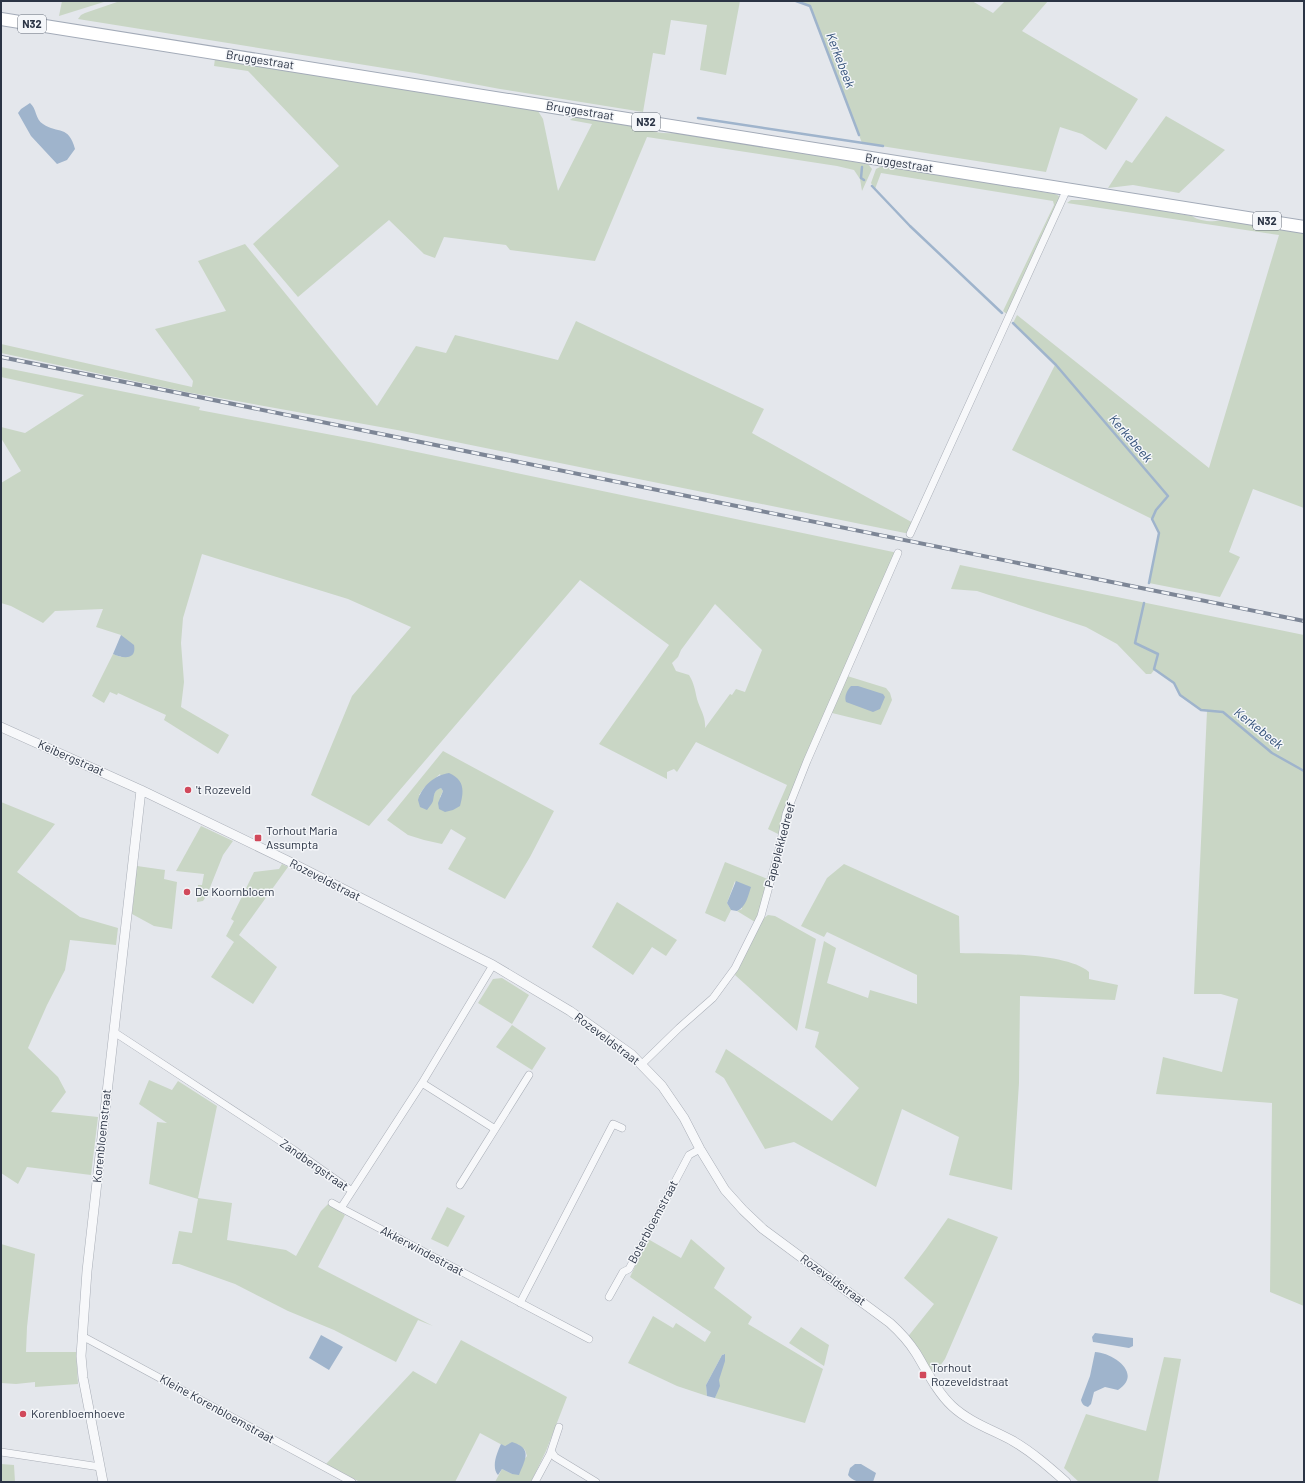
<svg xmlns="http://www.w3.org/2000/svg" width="1305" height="1483" viewBox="0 0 1305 1483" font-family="Barlow,sans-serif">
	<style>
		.green { fill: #c9d6c5; fill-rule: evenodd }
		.water { fill: #9fb4cc }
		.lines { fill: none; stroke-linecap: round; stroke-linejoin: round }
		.stream { stroke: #9fb4cc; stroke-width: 2.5 }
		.minor-casing { stroke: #a9aeb7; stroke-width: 8 }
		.tertiary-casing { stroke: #a9aeb7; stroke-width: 10 }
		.primary-casing { stroke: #a3abb8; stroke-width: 14 }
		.minor { stroke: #f7f8fa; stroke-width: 7 }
		.tertiary { stroke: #f7f8fa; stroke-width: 9 }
		.primary { stroke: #fff; stroke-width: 12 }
		.rail-casing { stroke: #7d8696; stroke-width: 4 }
		.rail { stroke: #f4f6f9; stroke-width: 2.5; stroke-dasharray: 8; stroke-linecap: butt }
		.poi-dot { fill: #d1495b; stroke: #f4f6f9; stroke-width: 1.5 }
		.labels { text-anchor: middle; stroke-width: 3; stroke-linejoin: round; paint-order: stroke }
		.shield { fill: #f4f6f9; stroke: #676e7b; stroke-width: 1 }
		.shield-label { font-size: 11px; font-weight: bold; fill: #2b3445 }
		.street-label { font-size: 12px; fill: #2b3445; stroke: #f4f6f9 }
		.poi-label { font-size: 12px; fill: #2b3445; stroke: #f4f6f9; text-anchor: start }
		.water-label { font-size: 13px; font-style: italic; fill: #34527a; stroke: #f4f6f9 }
	</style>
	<rect width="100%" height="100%" fill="#e4e7ec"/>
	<path class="green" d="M 62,1 L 107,1 L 59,16 Z
		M 120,1 L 740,1 L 726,75 L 700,70 L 707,25 L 671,20 L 665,55 L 653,53 L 643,112 L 500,89 L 415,73 L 78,19 L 81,15 L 85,13 Z
		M 796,1 L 972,1 L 993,13 L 1005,1 L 1048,1 L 1022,31 L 1138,99 L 1106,150 L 1082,134 L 1060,127 L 1046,172 L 862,143 L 810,6 Z
		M 215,59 L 538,111 L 543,119 L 558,191 L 592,124 L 570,120 L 574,117 L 644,128 C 655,133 666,134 678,133 L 855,162 L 868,164 L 872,169 L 862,191 L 860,179 L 854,170 L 837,166 L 647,137 L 595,261 L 510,250 L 506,245 L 444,237 L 435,258 L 424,254 L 389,220 L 298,297 L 253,244 L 339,166 L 248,71 L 214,66 Z
		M 1166,116 L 1225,150 L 1179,193 L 1133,185 L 1108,188 L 1126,160 L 1132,163 Z
		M 880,167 L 889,167 L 1055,194 L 1059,196 L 1060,199 L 1008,315 L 1003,311 L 1054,205 L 1053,201 L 881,173 L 875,189 L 871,183 L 876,169 Z
		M 1071,200 L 1096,200 L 1192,216 C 1200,222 1215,222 1225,220 L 1304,233 L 1304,508 L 1253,489 L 1229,552 L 1240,557 L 1220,597 L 1149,583 L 1159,533 L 1152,519 L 1012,450 L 1055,365 L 1013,323 L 1017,315 L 1209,468 L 1279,235 L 1067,203 Z
		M 245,244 L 377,406 L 416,346 L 446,353 L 455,335 L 558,360 L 576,321 L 764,409 L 752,433 L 915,524 L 910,534 L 397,430 L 186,392 L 1,353 L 1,344 L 192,387 L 193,381 L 155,329 L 226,311 L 198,261 Z
		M 1,367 L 200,407 L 199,410 L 369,442 L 898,553 L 844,675 L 886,688 L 890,693 L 892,700 L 881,725 L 828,712 L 807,761 L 782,836 L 768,829 L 787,785 L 696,742 L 677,772 L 674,769 L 667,772 L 667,779 L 599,744 L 669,645 L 580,580 L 369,826 L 311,795 L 352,696 L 411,627 L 348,599 L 202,554 L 183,618 L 181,643 L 184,682 L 181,707 L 229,735 L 218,754 L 164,720 L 166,715 L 118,693 L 117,695 L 110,692 L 104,703 L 92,696 L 113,654 L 121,657 L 121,635 L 96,627 L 103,609 L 55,611 L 43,623 L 11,606 L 1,603 L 1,483 L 21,471 L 1,438 L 1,427 L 25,433 L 84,395 L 1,377 ZM 715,604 L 762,650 L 745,692 L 736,689 L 732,695 L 730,694 L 705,728 C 706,717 700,709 697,699 C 695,690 694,683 689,675 L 676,671 L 672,663 L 678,657 L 681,650 Z
		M 960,565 L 1304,635 L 1304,1306 L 1270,1292 L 1272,1103 L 1156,1094 L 1163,1057 L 1222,1072 L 1238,999 L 1221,994 L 1194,994 L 1207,711 L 1201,710 L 1180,695 L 1174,683 L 1155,669 L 1151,674 L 1146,674 L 1117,644 L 1086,627 L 977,591 L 951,589 Z
		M 443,751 L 554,811 L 530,857 L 505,899 L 448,869 L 466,838 L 451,829 L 442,844 L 424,840 L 408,835 L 387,820 ZM 440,774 L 453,810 L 440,797 L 443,791 L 441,788 L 437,789 L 434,794 L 419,795 L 424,788 Z
		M 1,802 L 55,824 L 17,872 L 80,917 L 118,928 L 116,945 L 70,940 L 65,970 L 47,1005 L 28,1048 L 58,1077 L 66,1092 L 51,1112 L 98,1117 L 91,1175 L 27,1167 L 18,1184 L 1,1173 Z
		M 201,826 L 233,841 L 223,855 L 207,895 L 203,901 L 197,902 L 198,885 L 202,885 L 204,874 L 176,871 Z
		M 725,862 L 770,880 L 755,922 L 737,911 L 742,909 L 735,881 L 727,903 L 731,910 L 725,922 L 705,913 Z
		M 282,864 L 288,867 L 239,935 L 277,967 L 253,1004 L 211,977 L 234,942 L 226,936 L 234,921 L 231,919 L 254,872 L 279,869 Z
		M 844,864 L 959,916 L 960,953 C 990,954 1066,952 1089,972 L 1089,979 L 1118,985 L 1115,1000 L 1020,996 L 1019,1083 L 1012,1190 L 949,1175 L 959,1137 L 902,1109 L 876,1187 L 794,1142 L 765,1149 L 724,1078 L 715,1072 L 726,1049 L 832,1121 L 859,1088 L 815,1047 L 819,1032 L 805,1028 L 824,941 L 836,948 L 827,983 L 868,998 L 870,990 L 917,1004 L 917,975 L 827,932 L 824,937 L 801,926 L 827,878 Z
		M 137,866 L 165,870 L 164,879 L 177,882 L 172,929 L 154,926 L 132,914 Z
		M 617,902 L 677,940 L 666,956 L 652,947 L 633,975 L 592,947 Z
		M 768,915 L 775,916 L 816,939 L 797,1031 L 735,975 C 741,962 758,920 768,915 Z
		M 502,978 L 529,995 L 512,1024 L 478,1003 L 493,979 Z
		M 512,1025 L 546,1048 L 532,1070 L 496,1047 Z
		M 149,1080 L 172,1090 L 178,1081 L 217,1106 L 198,1198 L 232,1203 L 227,1240 L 286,1250 L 296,1256 L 321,1211 L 328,1204 L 345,1215 L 318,1267 L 433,1326 L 418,1320 L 396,1362 L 334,1330 L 288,1311 L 235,1284 L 179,1264 L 172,1264 L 179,1231 L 192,1233 L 198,1199 L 149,1184 L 157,1122 L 167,1123 L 139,1104 Z
		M 447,1207 L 465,1216 L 448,1247 L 431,1239 Z
		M 948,1218 L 998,1237 L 945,1359 L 937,1370 L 929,1375 L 906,1339 L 934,1304 L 904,1278 L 926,1249 Z
		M 648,1239 L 681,1258 L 691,1239 L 725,1268 L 714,1288 L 752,1317 L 748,1324 L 823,1369 L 805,1423 L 715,1398 C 718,1391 718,1386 719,1379 C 720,1370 725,1364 724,1354 L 722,1355 L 706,1385 L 707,1396 L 677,1386 L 628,1363 L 653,1316 L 673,1328 L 676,1323 L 705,1342 L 711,1332 L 703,1327 L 630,1277 Z
		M 1,1244 L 35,1254 L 27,1327 L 26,1352 L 76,1352 L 78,1384 L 35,1387 L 35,1382 L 16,1384 L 1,1383 Z
		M 801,1327 L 829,1345 L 824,1366 L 789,1343 Z
		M 461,1340 L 567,1397 L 546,1451 L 531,1482 L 495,1482 L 502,1469 L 512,1474 L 527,1456 L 525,1450 L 518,1444 L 504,1446 L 480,1433 L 455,1482 L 360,1482 L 326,1464 L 413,1371 L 436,1384 Z
		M 1164,1357 L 1181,1359 L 1158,1482 L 1079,1482 L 1064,1468 L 1086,1414 L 1146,1431 Z
		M 1,1464 L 14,1465 L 15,1482 L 1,1482 Z"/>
	<path class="water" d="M 30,103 C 37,109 35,119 43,124 C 58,134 69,125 75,149 L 67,160 L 57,164 L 31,136 L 18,113 L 21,109 Z
		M 121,635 L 134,645 C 137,661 122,658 113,654 Z
		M 851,686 L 858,686 L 883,694 L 885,697 L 880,709 L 873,712 L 846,702 C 844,697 847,690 851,686 Z
		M 449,773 C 465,780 464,791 460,806 L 453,810 L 445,812 L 439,809 L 438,803 L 443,791 L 441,788 C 434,790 434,795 433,801 C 432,804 429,807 427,810 L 420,807 L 418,800 C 422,786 435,775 449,773 Z
		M 736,881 L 751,887 C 748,896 746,907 737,911 L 731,910 L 727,903 Z
		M 1095,1333 L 1133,1338 L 1133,1346 L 1129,1348 L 1093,1342 L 1092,1337 Z
		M 321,1335 L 343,1347 L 329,1370 L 309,1358 Z
		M 1095,1352 C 1114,1353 1143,1374 1118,1390 L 1105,1387 L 1094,1392 L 1091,1404 L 1088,1407 C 1084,1406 1082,1404 1081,1400 L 1090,1376 Z
		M 725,1354 L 725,1361 L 719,1380 L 720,1386 L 715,1398 L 707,1396 L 706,1385 L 722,1355 Z
		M 512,1442 C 533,1448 525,1460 519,1475 L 512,1474 L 502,1469 L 498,1475 C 491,1467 497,1453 501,1444 L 505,1446 Z
		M 855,1464 L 861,1464 L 876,1473 L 873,1482 C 862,1482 854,1483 848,1475 L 850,1468 Z"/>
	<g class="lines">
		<path class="stream" d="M 796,1 L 810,6 L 859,135
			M 698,118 L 883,146
			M 862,167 L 861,178 L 864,180
			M 872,186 L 910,226 L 1002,313
			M 1013,323 L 1056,365 L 1168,496 L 1156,510 L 1152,519 L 1159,533 L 1149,583
			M 1144,603 L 1135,643 L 1158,654 L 1154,669 L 1174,683 L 1180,695 L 1201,710 L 1223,712 L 1272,753 L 1304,771"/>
		<defs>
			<path id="minor" d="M 910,534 L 1067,189
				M 114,1032 L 294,1150 L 352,1191 L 422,1083 L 493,965
				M 642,1064 L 679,1028 L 713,998 L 735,968 L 761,916 L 780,846 L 786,814 L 807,761 L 898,553
				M 422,1083 L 495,1129
				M 460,1185 L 529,1075
				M 352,1191 L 341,1208 L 589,1339
				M 332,1203 L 341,1208
				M 609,1297 L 623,1272 L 629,1269 L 689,1155 L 700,1149
				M 520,1303 L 613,1124 L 622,1128
				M 82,1336 L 352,1482
				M 551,1451 L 555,1457 L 596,1482
				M 1,1452 L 100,1467
				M 535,1482 L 550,1454 L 559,1427"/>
			<path id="tertiary" d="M 1,727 L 141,790 L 288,861 L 493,965 L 570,1011 L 631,1054 L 662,1086 L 684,1118 L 700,1149 L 725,1190 L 743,1210 L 763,1229 L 890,1323 C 900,1332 909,1342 916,1353 C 927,1371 937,1392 952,1406 C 969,1422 993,1430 1013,1441 C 1032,1452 1049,1467 1066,1482
				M 103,1482 L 83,1378 L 81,1356 L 87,1271 L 141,790"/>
			<path id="primary" d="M 1,19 L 1304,227"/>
		</defs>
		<use href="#minor" class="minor-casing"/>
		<use href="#tertiary" class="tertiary-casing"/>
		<use href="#primary" class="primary-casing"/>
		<use href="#minor" class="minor"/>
		<use href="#tertiary" class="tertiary"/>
		<use href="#primary" class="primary"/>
		<defs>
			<path id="rail" d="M 1,357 L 1304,621"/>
		</defs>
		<use href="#rail" class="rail-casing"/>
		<use href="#rail" class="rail"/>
	</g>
	<g class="poi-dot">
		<circle cx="188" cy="790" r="4"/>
		<rect x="254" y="834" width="8" height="8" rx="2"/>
		<circle cx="187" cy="892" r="4"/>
		<rect x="919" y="1371" width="8" height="8" rx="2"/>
		<circle cx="23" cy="1414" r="4"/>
	</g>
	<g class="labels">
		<g class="shield">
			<rect x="18" y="15" width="28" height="18" rx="3"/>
			<rect x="632" y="113" width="28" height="18" rx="3"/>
			<rect x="1253" y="212" width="28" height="18" rx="3"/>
		</g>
		<g class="shield-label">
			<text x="32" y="28">N32</text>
			<text x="646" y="126">N32</text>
			<text x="1267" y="225">N32</text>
		</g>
		<g class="street-label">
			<text transform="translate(260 60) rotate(9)" y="4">Bruggestraat</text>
			<text transform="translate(580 111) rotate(9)" y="4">Bruggestraat</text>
			<text transform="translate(899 163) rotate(9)" y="4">Bruggestraat</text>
			<text transform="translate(71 758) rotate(24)" y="4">Keibergstraat</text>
			<text transform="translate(780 845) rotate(-75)" y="4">Papeplekkedreef</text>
			<text transform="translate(325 880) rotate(27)" y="4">Rozeveldstraat</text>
			<text transform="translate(607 1039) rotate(37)" y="4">Rozeveldstraat</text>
			<text transform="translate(102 1136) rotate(-84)" y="4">Korenbloemstraat</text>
			<text transform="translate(314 1165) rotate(35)" y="4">Zandbergstraat</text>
			<text transform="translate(653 1222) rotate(-62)" y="4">Boterbloemstraat</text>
			<text transform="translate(422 1251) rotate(28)" y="4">Akkerwindestraat</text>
			<text transform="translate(833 1280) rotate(36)" y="4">Rozeveldstraat</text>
			<text transform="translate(217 1409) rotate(29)" y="4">Kleine Korenbloemstraat</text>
		</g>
		<g class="poi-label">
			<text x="196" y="794">'t Rozeveld</text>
			<text x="266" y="835">Torhout Maria<tspan x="266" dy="14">Assumpta</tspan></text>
			<text x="195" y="896">De Koornbloem</text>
			<text x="931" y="1372">Torhout<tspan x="931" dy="14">Rozeveldstraat</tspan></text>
			<text x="31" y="1418">Korenbloemhoeve</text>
		</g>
		<g class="water-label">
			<text transform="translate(841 60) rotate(69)" y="5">Kerkebeek</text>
			<text transform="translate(1131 438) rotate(49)" y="5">Kerkebeek</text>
			<text transform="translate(1259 728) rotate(38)" y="5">Kerkebeek</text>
		</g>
	</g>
	<rect width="1305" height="1483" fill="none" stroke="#2b3445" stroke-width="4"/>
</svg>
